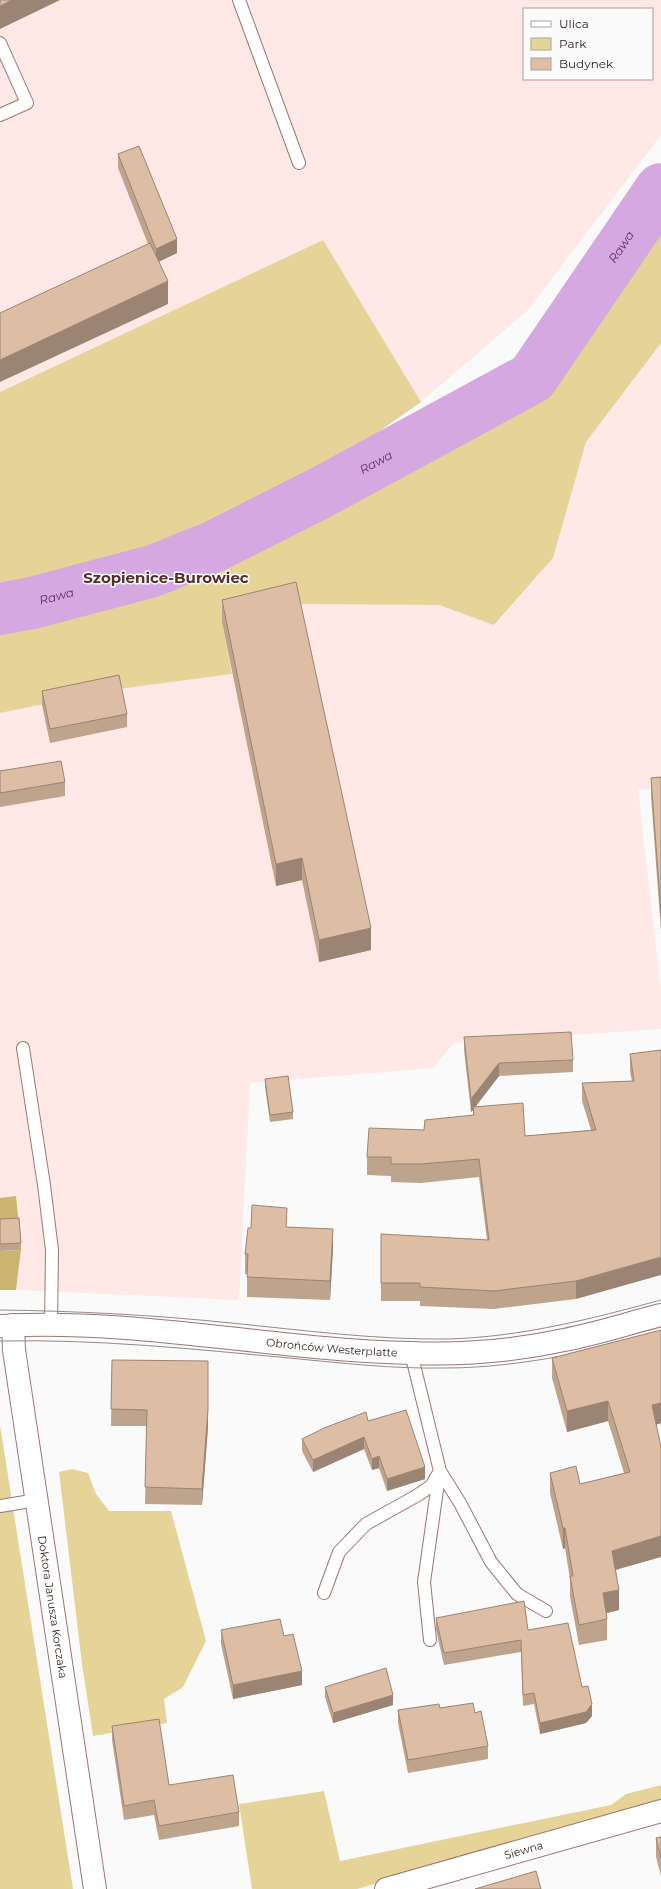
<svg xmlns="http://www.w3.org/2000/svg" width="661" height="1889" viewBox="0 0 661 1889" font-family="Montserrat,sans-serif">
	<style>
		.built { fill: #ffe9e6; fill-rule: evenodd }
		.green { fill: #e5d397 }
		.forest { fill: #ccb66f }
		.lines { fill: none; stroke-linecap: round; stroke-linejoin: round }
		.river { stroke: #d6a8e1; stroke-width: 52 }
		.lane-casing { stroke: #9c7570; stroke-width: 14 }
		.street-casing { stroke: #9c7570; stroke-width: 24 }
		.secondary-casing { stroke: #9c7570; stroke-width: 24 }
		.lane { stroke: #fff; stroke-width: 12 }
		.street { stroke: #fff; stroke-width: 22 }
		.secondary { stroke: #fff; stroke-width: 22 }
		.tram { stroke: #938b8a; stroke-width: 1 }
		.wall { fill: #bea38d }
		.shaded-wall { fill: #9b8473 }
		.building { fill: #ddbda4; stroke: #9b8473 }
		.labels { text-anchor: middle; stroke-width: 3; stroke-linejoin: round; paint-order: stroke }
		.street-label { font-size: 11px; fill: #2c1d1b; stroke: #fafafa }
		.water-label { font-size: 12px; font-style: italic; fill: #61296e; stroke: #fafafa }
		.district-label { font-size: 15px; font-weight: bold; fill: #4f2e2b; stroke: #fafafa }
	</style>
	<rect width="100%" height="100%" fill="#fafafa"/>
	<path class="built" d="M 0,0 L 661,0 L 661,135 L 528,310 L 421,402 L 323,240 L 0,392 ZM 524,9 L 652,9 L 652,79 L 524,79 Z
		M 661,343 L 661,788 L 638,790 L 661,990 L 661,1029 L 454,1043 L 433,1068 L 250,1083 L 239,1300 L 16,1290 L 21,1250 L 16,1196 L 0,1198 L 0,713 L 119,689 L 232,674 L 222,622 L 296,604 L 439,605 L 495,625 L 553,558 L 586,442 Z"/>
	<path class="green" d="M 661,219 L 661,343 L 586,442 L 553,558 L 494,625 L 439,605 L 296,604 L 222,622 L 232,674 L 119,689 L 0,713 L 0,628 L 160,596 L 211,573 L 540,390 Z
		M 323,240 L 421,402 L 317,475 L 174,546 L 87,572 L 0,588 L 0,392 Z
		M 0,1425 L 73,1889 L 0,1889 Z
		M 72,1469 L 88,1473 L 96,1494 L 109,1511 L 171,1511 L 206,1641 L 183,1687 L 164,1699 L 167,1723 L 93,1736 L 82,1664 L 59,1472 Z
		M 661,1785 L 661,1801 L 357,1889 L 252,1889 L 239,1804 L 324,1791 L 340,1861 L 611,1805 L 626,1794 Z"/>
	<path class="forest" d="M 16,1196 L 19,1225 L 0,1227 L 0,1198 Z
		M 21,1250 L 16,1290 L 0,1290 L 0,1251 Z"/>
	<g class="lines">
		<path class="river" id="s1" d="M 0,609 L 32,603 L 153,571 L 215,546 L 320,493 L 532,378 L 661,189"/>
		<defs>
			<path id="lane" d="M 239,0 L 299,163
				M 0,43 L 27,103 L 0,115
				M 23,1048 L 44,1185 L 52,1250 L 51,1324
				M 411,1353 L 440,1471 L 460,1503 L 491,1562 L 517,1594 L 546,1611
				M 0,1506 L 37,1500
				M 324,1593 L 339,1552 L 366,1524 L 418,1495 L 431,1486 L 440,1471
				M 430,1640 L 424,1582 L 439,1476"/>
			<g id="street">
				<path id="s2" d="M 386,1889 L 661,1811"/>
			</g>
			<g id="secondary">
				<path id="s3" d="M 13,1325 L 14,1350 L 95,1889"/>
				<path id="s4" d="M 0,1326 C 137,1318 273,1350 411,1353 C 461,1355 514,1351 564,1340 C 596,1334 629,1323 661,1315"/>
			</g>
		</defs>
		<use href="#lane" class="lane-casing"/>
		<use href="#street" class="street-casing"/>
		<use href="#secondary" class="secondary-casing"/>
		<use href="#lane" class="lane"/>
		<use href="#street" class="street"/>
		<use href="#secondary" class="secondary"/>
		<path class="tram" d="M 0,1310 C 77,1311 154,1315 231,1323 C 302,1330 375,1340 448,1339 C 521,1337 591,1319 661,1300
			M 0,1341 C 97,1339 193,1349 289,1358 C 341,1363 393,1369 445,1368 C 485,1368 523,1363 562,1356"/>
	</g>
	<path class="wall" d="M 118,154 L 177,253 L 158,262 L 168,304 L 148,244 L 118,168 Z
		M 222,600 L 371,950 L 319,962 L 302,880 L 276,886 L 222,622 Z
		M 42,691 L 127,714 L 127,727 L 50,743 L 42,705 Z
		M 0,771 L 65,782 L 65,796 L 0,807 Z
		M 661,777 L 661,931 L 651,796 L 651,778 Z
		M 464,1037 L 573,1060 L 573,1072 L 499,1076 L 475,1107 L 525,1136 L 591,1130 L 582,1101 L 582,1083 L 632,1081 L 630,1072 L 630,1054 L 661,1050 L 576,1299 L 494,1309 L 420,1306 L 420,1301 L 381,1301 L 381,1234 L 487,1240 L 479,1177 L 421,1183 L 391,1182 L 391,1176 L 367,1175 L 367,1157 L 424,1130 L 473,1115 L 473,1110 L 471,1112 L 464,1050 Z
		M 265,1079 L 293,1112 L 293,1119 L 270,1122 L 265,1087 Z
		M 0,1219 L 21,1243 L 21,1250 L 0,1251 Z
		M 287,1227 L 333,1248 L 330,1300 L 247,1297 L 247,1274 L 245,1274 L 245,1254 L 251,1228 Z
		M 661,1330 L 661,1423 L 656,1425 L 616,1570 L 619,1610 L 606,1613 L 607,1619 L 607,1640 L 579,1645 L 570,1597 L 570,1579 L 565,1548 L 563,1549 L 550,1493 L 550,1473 L 580,1484 L 624,1473 L 608,1421 L 567,1432 L 552,1378 L 552,1358 Z
		M 112,1360 L 208,1427 L 202,1505 L 145,1504 L 147,1426 L 111,1426 Z
		M 368,1421 L 425,1479 L 387,1491 L 379,1468 L 372,1470 L 364,1449 L 313,1472 L 302,1451 L 302,1439 Z
		M 436,1618 L 528,1630 L 582,1687 L 592,1716 L 586,1723 L 540,1734 L 534,1704 L 523,1706 L 521,1652 L 444,1665 L 436,1630 Z
		M 221,1630 L 284,1636 L 302,1685 L 233,1699 L 221,1644 Z
		M 325,1687 L 393,1705 L 333,1723 L 325,1697 Z
		M 440,1708 L 488,1746 L 488,1759 L 408,1773 L 398,1723 L 398,1710 Z
		M 112,1726 L 169,1785 L 239,1812 L 239,1826 L 159,1840 L 154,1815 L 124,1820 L 112,1740 Z
		M 661,1837 L 661,1876 L 656,1857 L 656,1838 Z"/>
	<path class="shaded-wall" d="M 12,0 L 60,0 L 0,29 L 0,6 Z
		M 177,239 L 177,253 L 156,263 L 156,249 Z
		M 168,281 L 168,304 L 0,382 L 0,360 Z
		M 302,858 L 302,880 L 276,886 L 276,864 Z
		M 371,928 L 371,950 L 319,962 L 319,940 Z
		M 499,1063 L 499,1076 L 473,1110 L 473,1107 L 473,1110 L 471,1112 L 471,1099 Z
		M 333,1229 L 333,1248 L 330,1300 L 330,1281 Z
		M 661,1257 L 661,1275 L 576,1299 L 576,1281 Z
		M 208,1361 L 208,1427 L 202,1505 L 202,1489 Z
		M 608,1401 L 608,1421 L 567,1432 L 567,1411 Z
		M 661,1403 L 661,1423 L 652,1426 L 652,1405 Z
		M 364,1437 L 364,1449 L 313,1472 L 313,1460 Z
		M 379,1456 L 379,1468 L 372,1470 L 372,1459 Z
		M 425,1467 L 425,1479 L 387,1491 L 387,1479 Z
		M 563,1528 L 565,1528 L 565,1548 L 563,1549 Z
		M 661,1536 L 661,1557 L 612,1571 L 612,1551 Z
		M 619,1590 L 619,1610 L 603,1614 L 603,1593 Z
		M 302,1671 L 302,1685 L 233,1699 L 233,1685 Z
		M 393,1695 L 393,1705 L 333,1723 L 333,1713 Z
		M 592,1704 L 592,1716 L 586,1723 L 540,1734 L 540,1723 Z"/>
	<path class="building" d="M 0,0 L 12,0 L 0,6 Z
		M 139,146 L 177,239 L 156,249 L 118,154 Z
		M 150,243 L 168,281 L 0,360 L 0,313 Z
		M 296,582 L 371,928 L 319,940 L 302,858 L 276,864 L 222,600 Z
		M 119,675 L 127,714 L 50,729 L 42,691 Z
		M 61,761 L 65,782 L 0,793 L 0,771 Z
		M 661,777 L 661,913 L 651,778 Z
		M 571,1032 L 573,1060 L 499,1063 L 471,1099 L 464,1037 Z
		M 661,1050 L 661,1257 L 576,1281 L 494,1291 L 420,1287 L 420,1283 L 381,1283 L 381,1234 L 489,1240 L 479,1159 L 421,1164 L 391,1164 L 391,1157 L 367,1157 L 369,1128 L 424,1130 L 425,1120 L 474,1115 L 473,1107 L 523,1103 L 525,1136 L 596,1130 L 582,1083 L 634,1081 L 630,1054 Z
		M 288,1076 L 293,1112 L 270,1115 L 265,1079 Z
		M 252,1205 L 287,1208 L 286,1227 L 333,1229 L 330,1281 L 247,1277 L 248,1254 L 245,1254 L 248,1228 L 251,1228 Z
		M 19,1218 L 21,1243 L 0,1244 L 0,1219 Z
		M 661,1330 L 661,1403 L 652,1405 L 661,1447 L 661,1536 L 612,1551 L 619,1590 L 603,1593 L 607,1619 L 579,1625 L 570,1576 L 573,1576 L 565,1528 L 563,1528 L 550,1473 L 576,1466 L 580,1484 L 630,1472 L 608,1401 L 567,1411 L 552,1358 Z
		M 112,1360 L 208,1361 L 208,1410 L 202,1489 L 145,1487 L 147,1410 L 111,1409 Z
		M 406,1410 L 425,1467 L 387,1479 L 379,1456 L 372,1459 L 364,1437 L 313,1460 L 302,1439 L 324,1428 L 366,1412 L 368,1421 Z
		M 524,1601 L 528,1630 L 568,1623 L 582,1687 L 588,1686 L 592,1704 L 586,1712 L 540,1723 L 534,1693 L 523,1695 L 521,1640 L 444,1653 L 436,1618 Z
		M 280,1619 L 284,1636 L 293,1634 L 302,1671 L 233,1685 L 221,1630 Z
		M 386,1668 L 393,1695 L 333,1713 L 325,1687 Z
		M 473,1703 L 475,1713 L 481,1711 L 488,1746 L 408,1760 L 398,1710 L 439,1704 L 440,1708 Z
		M 159,1719 L 169,1785 L 233,1775 L 239,1812 L 159,1826 L 154,1800 L 124,1806 L 112,1726 Z
		M 661,1837 L 661,1858 L 656,1838 Z
		M 536,1871 L 541,1889 L 475,1889 Z"/>
	<g class="labels">
		<g class="street-label">
			<text dy="4" stroke="none"><textPath href="#s4" startOffset="333">Obrońców Westerplatte</textPath></text>
			<text dy="4" stroke="none"><textPath href="#s3" startOffset="285">Doktora Janusza Korczaka</textPath></text>
			<text dy="4" stroke="none"><textPath href="#s2" startOffset="143">Siewna</textPath></text>
		</g>
		<g class="water-label">
			<text dy="4" stroke="none"><textPath href="#s1" startOffset="742">Rawa</textPath></text>
			<text dy="4" stroke="none"><textPath href="#s1" startOffset="406">Rawa</textPath></text>
			<text dy="4" stroke="none"><textPath href="#s1" startOffset="58">Rawa</textPath></text>
		</g>
		<g class="district-label">
			<text x="166" y="583">Szopienice-Burowiec</text>
		</g>
	</g>
	<rect x="523" y="8" width="130" height="72" fill="#fafafa" stroke="#a8a2a1"/>
	<rect x="531" y="21" width="20" height="6" fill="#ffffff" stroke="#a8a2a1"/>
	<text x="559" y="28" font-size="12" fill="#2c1d1b">Ulica</text>
	<rect x="531" y="38" width="20" height="12" fill="#e5d397" stroke="#a8a2a1"/>
	<text x="559" y="48" font-size="12" fill="#2c1d1b">Park</text>
	<rect x="531" y="58" width="20" height="12" fill="#ddbda4" stroke="#a8a2a1"/>
	<text x="559" y="68" font-size="12" fill="#2c1d1b">Budynek</text>
</svg>
